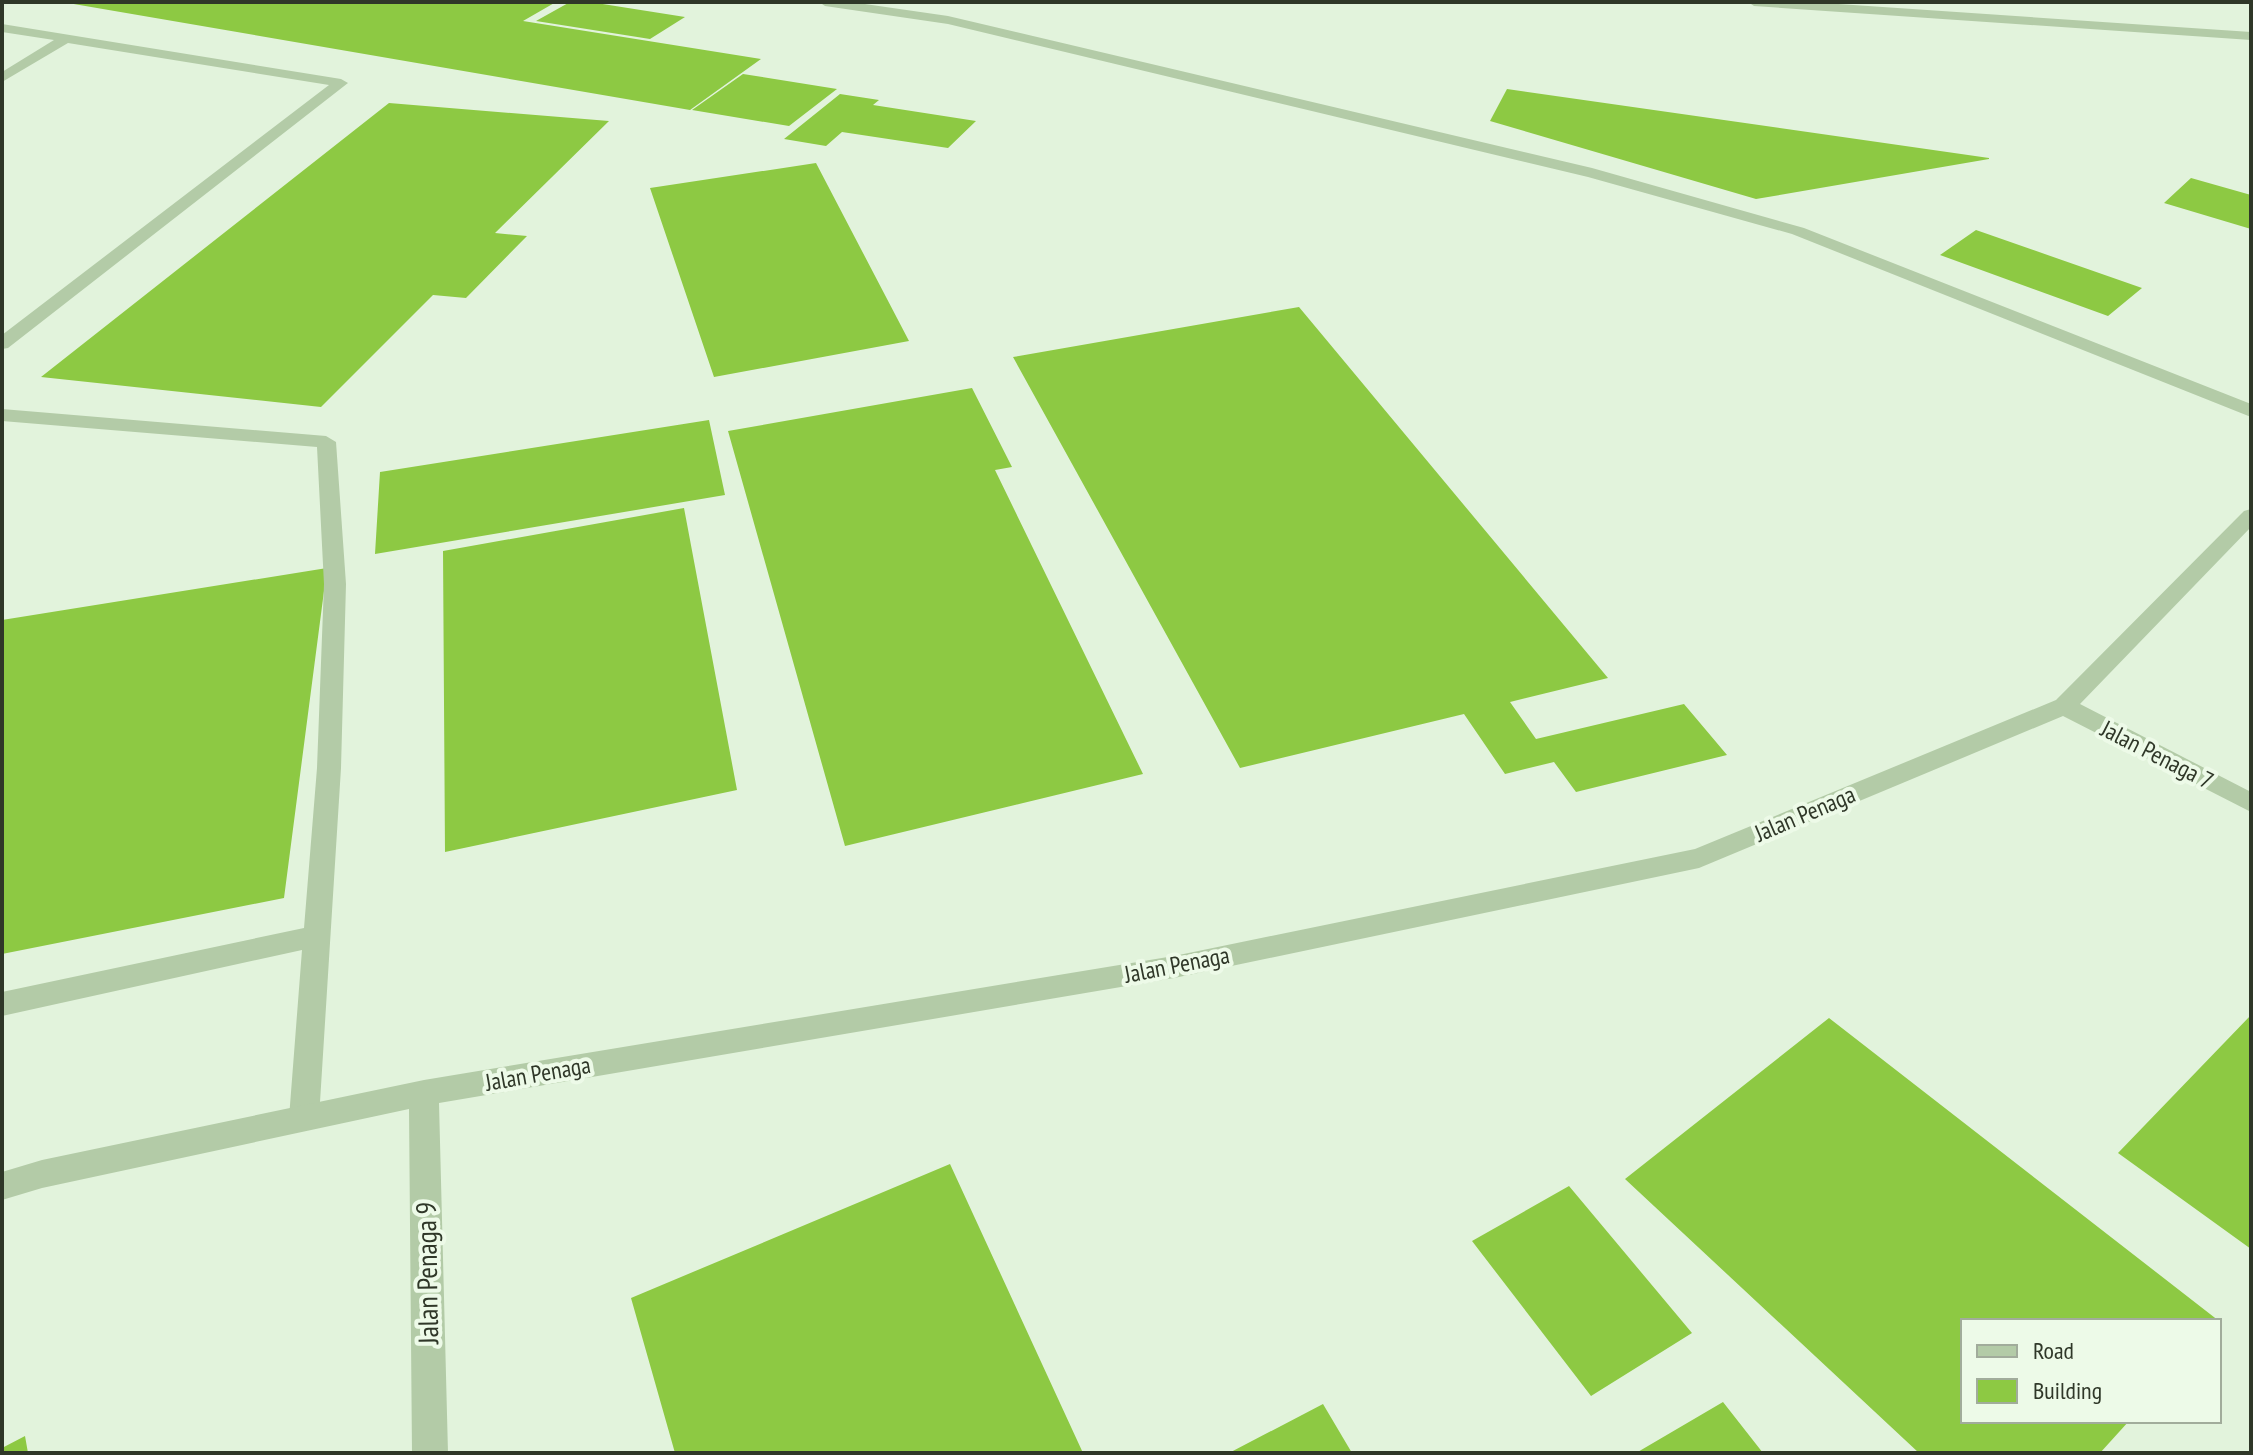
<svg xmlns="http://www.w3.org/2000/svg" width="2253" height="1455" viewBox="0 0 2253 1455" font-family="'PT Sans Narrow',sans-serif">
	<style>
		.building { fill: #8dc943 }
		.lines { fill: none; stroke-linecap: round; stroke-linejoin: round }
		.lane { fill: #b3cba7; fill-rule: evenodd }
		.street { fill: #b3cba7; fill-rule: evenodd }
		.labels { text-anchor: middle; stroke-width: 8; stroke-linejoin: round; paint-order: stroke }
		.street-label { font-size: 24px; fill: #2f3728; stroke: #edfae8 }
		.near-street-label { font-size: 28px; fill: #2f3728; stroke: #edfae8 }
	</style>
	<rect width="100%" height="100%" fill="#e2f3dc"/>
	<path class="building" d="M 62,2 L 556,2 L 523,21 L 761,59 L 690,110 Z
		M 570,2 L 590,2 L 685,17 L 650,39 L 536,21 Z
		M 743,74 L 837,89 L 789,126 L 692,110 Z
		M 1507,89 L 1989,158 L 1989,159 L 1756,199 L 1490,121 Z
		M 840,94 L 879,100 L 873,105 L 976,121 L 948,148 L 842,132 L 826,146 L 784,139 Z
		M 389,103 L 609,121 L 495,233 L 527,236 L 466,298 L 433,295 L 321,407 L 41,377 Z
		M 816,163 L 909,341 L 714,377 L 650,188 Z
		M 2191,178 L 2251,195 L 2251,229 L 2164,203 Z
		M 1976,230 L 2142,288 L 2108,316 L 1940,255 Z
		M 1299,307 L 1608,678 L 1510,702 L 1536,739 L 1684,704 L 1727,755 L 1576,792 L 1554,762 L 1505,774 L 1464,714 L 1240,768 L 1013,357 Z
		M 972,388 L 1012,467 L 995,470 L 1143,774 L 845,846 L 728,431 Z
		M 709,420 L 725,495 L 375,554 L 380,472 Z
		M 684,508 L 737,790 L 445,852 L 443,551 Z
		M 327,568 L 284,898 L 2,954 L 2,620 Z
		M 2251,1015 L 2251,1249 L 2118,1153 Z
		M 1829,1018 L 2219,1321 L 1963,1321 L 1963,1421 L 2129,1421 L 2100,1453 L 1919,1453 L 1625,1179 Z
		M 950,1164 L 1083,1453 L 675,1453 L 631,1298 Z
		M 1569,1186 L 1692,1333 L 1591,1396 L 1472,1241 Z
		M 1723,1402 L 1763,1453 L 1636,1453 Z
		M 1323,1404 L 1352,1453 L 1229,1453 Z
		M 25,1436 L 28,1453 L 2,1453 L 2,1448 Z"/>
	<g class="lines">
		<path class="lane" d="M 2,24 L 341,79 L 348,83 L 8,348 L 2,349 L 2,335 L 329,85 L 68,43 L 2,82 L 2,72 L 54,40 L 2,32 Z
			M 2,409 L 326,436 L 336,442 L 346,584 L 341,768 L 319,1118 L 315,1127 L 304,1131 L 293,1127 L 289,1118 L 302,950 L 2,1016 L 2,992 L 304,928 L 317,768 L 324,584 L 317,447 L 2,421 Z"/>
		<path class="street" d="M 819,2 L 851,2 L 948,16 L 1592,168 L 1804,228 L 2251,404 L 2251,417 L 1792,234 L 1588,177 L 948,24 L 825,6 Z
			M 1748,2 L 1809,2 L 2251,32 L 2251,40 L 1754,6 Z
			M 2251,509 L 2251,527 L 2080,704 L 2251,792 L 2251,812 L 2063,716 L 1699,868 L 1174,978 L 439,1103 L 448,1453 L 412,1453 L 409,1109 L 42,1188 L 2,1200 L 2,1172 L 42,1160 L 424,1080 L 1174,956 L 1695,849 L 2056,700 L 2244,511 Z"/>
	</g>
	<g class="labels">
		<g class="street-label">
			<text transform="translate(2157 755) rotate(27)" y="8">Jalan Penaga 7</text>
			<text transform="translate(1805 814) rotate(-23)" y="8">Jalan Penaga</text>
			<text transform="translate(1177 965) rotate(-11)" y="8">Jalan Penaga</text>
			<text transform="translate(538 1074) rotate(-10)" y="8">Jalan Penaga</text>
		</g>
		<g class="near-street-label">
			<text transform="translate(427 1273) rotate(-91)" y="10">Jalan Penaga 9</text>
		</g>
	</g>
	<rect width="2253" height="1455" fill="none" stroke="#2f3728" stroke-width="8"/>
	<rect x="1961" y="1319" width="260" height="104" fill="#edfae8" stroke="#a1ac9b" stroke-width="2"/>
	<rect x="1977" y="1345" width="40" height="12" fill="#b3cba7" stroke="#a1ac9b" stroke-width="2"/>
	<text x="2033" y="1359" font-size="24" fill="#2f3728">Road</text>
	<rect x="1977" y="1379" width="40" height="24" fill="#8dc943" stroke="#a1ac9b" stroke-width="2"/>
	<text x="2033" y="1399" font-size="24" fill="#2f3728">Building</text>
</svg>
